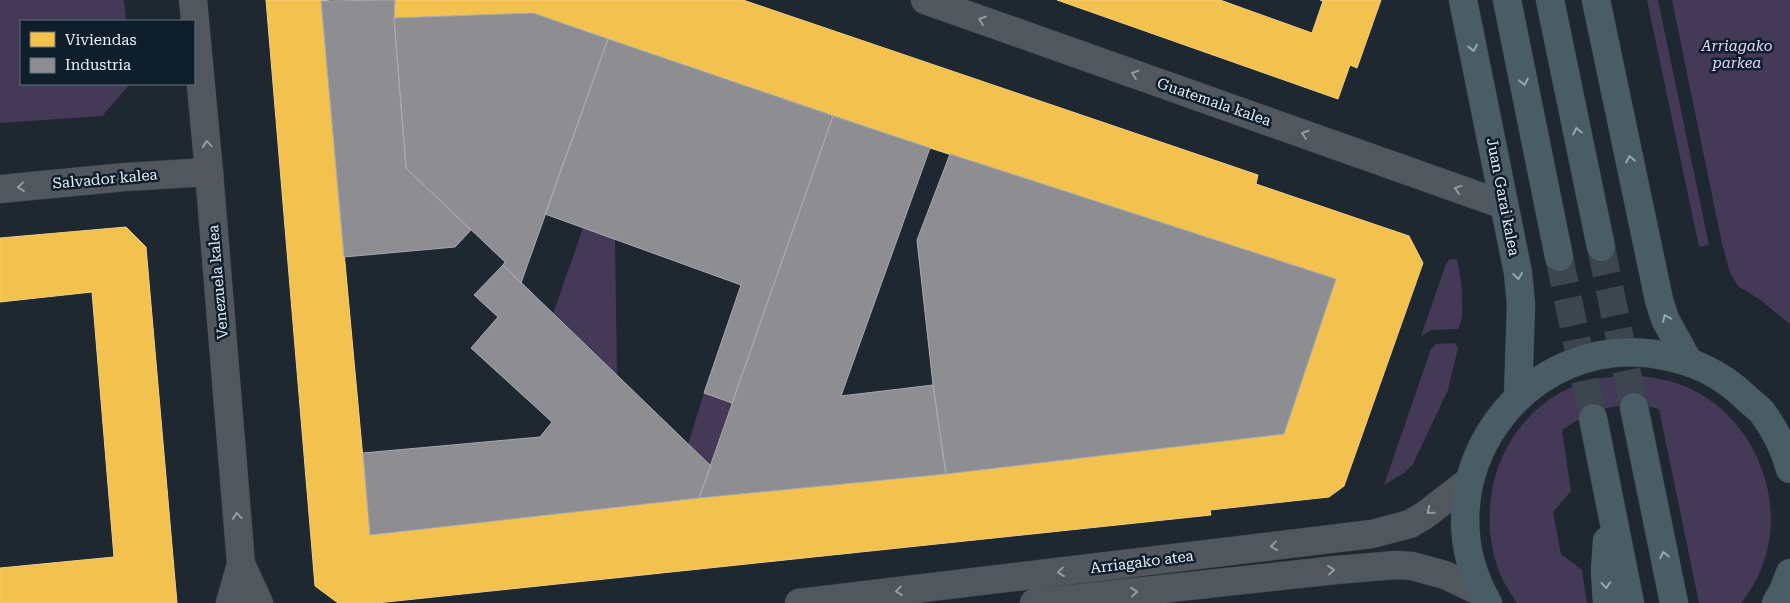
<svg xmlns="http://www.w3.org/2000/svg" width="1790" height="603" viewBox="0 0 1790 603" font-family="'Roboto Serif',serif">
	<style>
		.green { fill: #453958 }
		.homes { fill: #f2c14e; stroke: #efcf82 }
		.industry { fill: #8d8d92; stroke: #a8abb1 }
		.lines { fill: none; stroke-linecap: round; stroke-linejoin: round }
		.primary-tunnel { stroke: #3d454e; stroke-width: 28; stroke-dasharray: 28 14; stroke-linecap: butt }
		.street-casing { stroke: #3b4148; stroke-width: 29 }
		.secondary-casing { stroke: #3b4148; stroke-width: 29 }
		.primary-casing { stroke: #3b4148; stroke-width: 29 }
		.street { stroke: #52575d; stroke-width: 28 }
		.secondary { stroke: #52575d; stroke-width: 28 }
		.primary { stroke: #4a5d66; stroke-width: 28 }
		.oneway { stroke: #959ca4 }
		.oneway2 { stroke: #98a6b0 }
		.labels { text-anchor: middle; stroke-width: 5; stroke-linejoin: round; paint-order: stroke }
		.park-label { font-size: 15px; font-style: italic; fill: #e4d5f9; stroke: #0f1e2b }
		.street-label { font-size: 15px; fill: #e7f0fa; stroke: #0f1e2b }
	</style>
	<rect width="100%" height="100%" fill="#1f2730"/>
	<path class="green" d="M 0,0 L 124,0 L 126,21 L 21,21 L 21,84 L 130,84 L 102,116 L 0,123 Z
		M 1647,0 L 1658,0 L 1709,245 L 1699,247 Z
		M 1672,0 L 1790,0 L 1790,324 L 1759,299 L 1738,286 L 1730,273 L 1721,239 Z
		M 583,228 L 615,239 L 617,376 L 553,314 Z
		M 1453,259 L 1457,260 C 1461,272 1466,319 1458,329 L 1432,330 L 1421,336 L 1446,264 L 1449,260 Z
		M 1455,343 L 1458,348 L 1448,390 L 1413,464 L 1404,473 L 1384,485 L 1431,349 L 1436,344 Z
		M 1632,375 C 1650,377 1667,379 1684,386 C 1752,413 1789,498 1762,567 C 1757,580 1750,592 1741,603 L 1699,603 L 1659,409 C 1621,399 1593,409 1562,430 L 1571,491 L 1553,512 L 1561,554 L 1582,570 L 1587,603 L 1517,603 C 1508,590 1499,575 1495,559 C 1476,488 1508,411 1579,384 C 1596,378 1614,376 1632,375 Z
		M 704,393 L 732,403 L 711,466 L 688,444 Z"/>
	<path class="homes" d="M 266,0 L 329,0 L 321,1 L 370,535 L 699,498 L 946,474 L 1284,434 L 1336,279 L 930,148 L 533,13 L 394,18 L 395,0 L 743,0 L 1258,175 L 1256,184 L 1409,236 L 1423,263 L 1344,486 L 1329,497 L 1210,510 L 1211,515 L 1136,523 L 377,603 L 338,603 L 315,586 Z
		M 1057,0 L 1220,0 L 1312,33 L 1323,1 L 1320,0 L 1381,0 L 1357,68 L 1350,65 L 1338,99 Z
		M 126,227 L 146,247 L 177,603 L 0,603 L 0,568 L 114,557 L 92,292 L 0,302 L 0,238 Z"/>
	<path class="industry" d="M 395,0 L 394,18 L 406,168 L 471,230 L 455,247 L 344,257 L 321,1 Z
		M 533,13 L 608,39 L 521,283 L 503,265 L 505,262 L 406,168 L 394,18 Z
		M 608,39 L 833,116 L 732,403 L 704,393 L 741,285 L 545,214 Z
		M 833,116 L 930,148 L 841,396 L 933,385 L 946,474 L 699,498 Z
		M 950,154 L 1336,279 L 1284,434 L 946,474 L 933,385 L 917,240 Z
		M 503,265 L 711,466 L 699,498 L 370,535 L 363,453 L 540,437 L 552,422 L 471,348 L 498,317 L 474,295 Z"/>
	<g class="lines">
		<path class="primary-tunnel" d="M 1601,247 L 1634,407
			M 1559,257 L 1593,418"/>
		<defs>
			<path id="street" d="M 925,0 L 1504,205
				M 0,189 L 125,177 L 209,172"/>
			<path id="secondary" d="M 193,0 L 209,172 L 241,564 L 259,603
				M 230,603 L 241,564
				M 799,603 L 1372,534 L 1410,524 L 1425,515 L 1469,481
				M 1034,603 L 1336,570 L 1396,565 L 1412,566 L 1445,575 L 1481,592"/>
			<path id="primary" d="M 1463,0 L 1518,273 L 1521,305 L 1518,397
				M 1507,0 L 1559,257
				M 1550,0 L 1601,247
				M 1596,0 L 1659,300 L 1665,319 L 1688,361
				M 1634,407 L 1674,603
				M 1593,418 L 1630,603
				M 1607,541 L 1605,571 L 1607,603
				M 1488,603 C 1416,479 1525,327 1665,356 C 1695,362 1719,373 1742,394 C 1748,400 1756,406 1762,412 C 1774,428 1785,450 1790,469
				M 1776,603 L 1783,591 L 1790,573"/>
		</defs>
		<use href="#street" class="street-casing"/>
		<use href="#secondary" class="secondary-casing"/>
		<use href="#primary" class="primary-casing"/>
		<use href="#street" class="street"/>
		<use href="#secondary" class="secondary"/>
		<use href="#primary" class="primary"/>
	</g>
	<defs><path id="oneway-chevron" d="M-2-3.5L2.5 0L-2 3.5" fill="none" stroke-width="1.6" stroke-linecap="round" stroke-linejoin="round" transform="scale(1.25)"/></defs>
	<g class="oneway">
		<use href="#oneway-chevron" transform="translate(982 20) rotate(-161)"/>
		<use href="#oneway-chevron" transform="translate(1135 74) rotate(-161)"/>
		<use href="#oneway-chevron" transform="translate(1305 134) rotate(-161)"/>
		<use href="#oneway-chevron" transform="translate(207 144) rotate(-95)"/>
		<use href="#oneway-chevron" transform="translate(21 187) rotate(174)"/>
		<use href="#oneway-chevron" transform="translate(1458 189) rotate(-161)"/>
		<use href="#oneway-chevron" transform="translate(1430 511) rotate(141)"/>
		<use href="#oneway-chevron" transform="translate(237 516) rotate(-95)"/>
		<use href="#oneway-chevron" transform="translate(1274 546) rotate(173)"/>
		<use href="#oneway-chevron" transform="translate(1331 570) rotate(-6)"/>
		<use href="#oneway-chevron" transform="translate(1061 572) rotate(173)"/>
		<use href="#oneway-chevron" transform="translate(899 591) rotate(173)"/>
		<use href="#oneway-chevron" transform="translate(1134 592) rotate(-6)"/>
	</g>
	<g class="oneway2">
		<use href="#oneway-chevron" transform="translate(1473 48) rotate(79)"/>
		<use href="#oneway-chevron" transform="translate(1524 82) rotate(78)"/>
		<use href="#oneway-chevron" transform="translate(1577 131) rotate(-102)"/>
		<use href="#oneway-chevron" transform="translate(1630 159) rotate(-102)"/>
		<use href="#oneway-chevron" transform="translate(1518 276) rotate(83)"/>
		<use href="#oneway-chevron" transform="translate(1666 318) rotate(-113)"/>
		<use href="#oneway-chevron" transform="translate(1664 555) rotate(-101)"/>
		<use href="#oneway-chevron" transform="translate(1606 585) rotate(86)"/>
	</g>
	<g class="labels">
		<g class="park-label">
			<text x="1737" y="51">Arriagako<tspan x="1737" dy="17">parkea</tspan></text>
		</g>
		<g class="street-label">
			<text transform="translate(1214 102) rotate(19)" y="5">Guatemala kalea</text>
			<text transform="translate(105 179) rotate(-5)" y="5">Salvador kalea</text>
			<text transform="translate(1503 197) rotate(79)" y="5">Juan Garai kalea</text>
			<text transform="translate(218 282) rotate(-95)" y="5">Venezuela kalea</text>
			<text transform="translate(1142 562) rotate(-7)" y="5">Arriagako atea</text>
		</g>
	</g>
	<rect x="20" y="20" width="175" height="65" fill="#0f1e2b" stroke="#65727e"/>
	<rect x="30" y="32" width="25" height="15" fill="#f2c14e" stroke="#65727e"/>
	<text x="65" y="45" font-size="15" fill="#e7f0fa">Viviendas</text>
	<rect x="30" y="58" width="25" height="15" fill="#8d8d92" stroke="#65727e"/>
	<text x="65" y="70" font-size="15" fill="#e7f0fa">Industria</text>
</svg>
